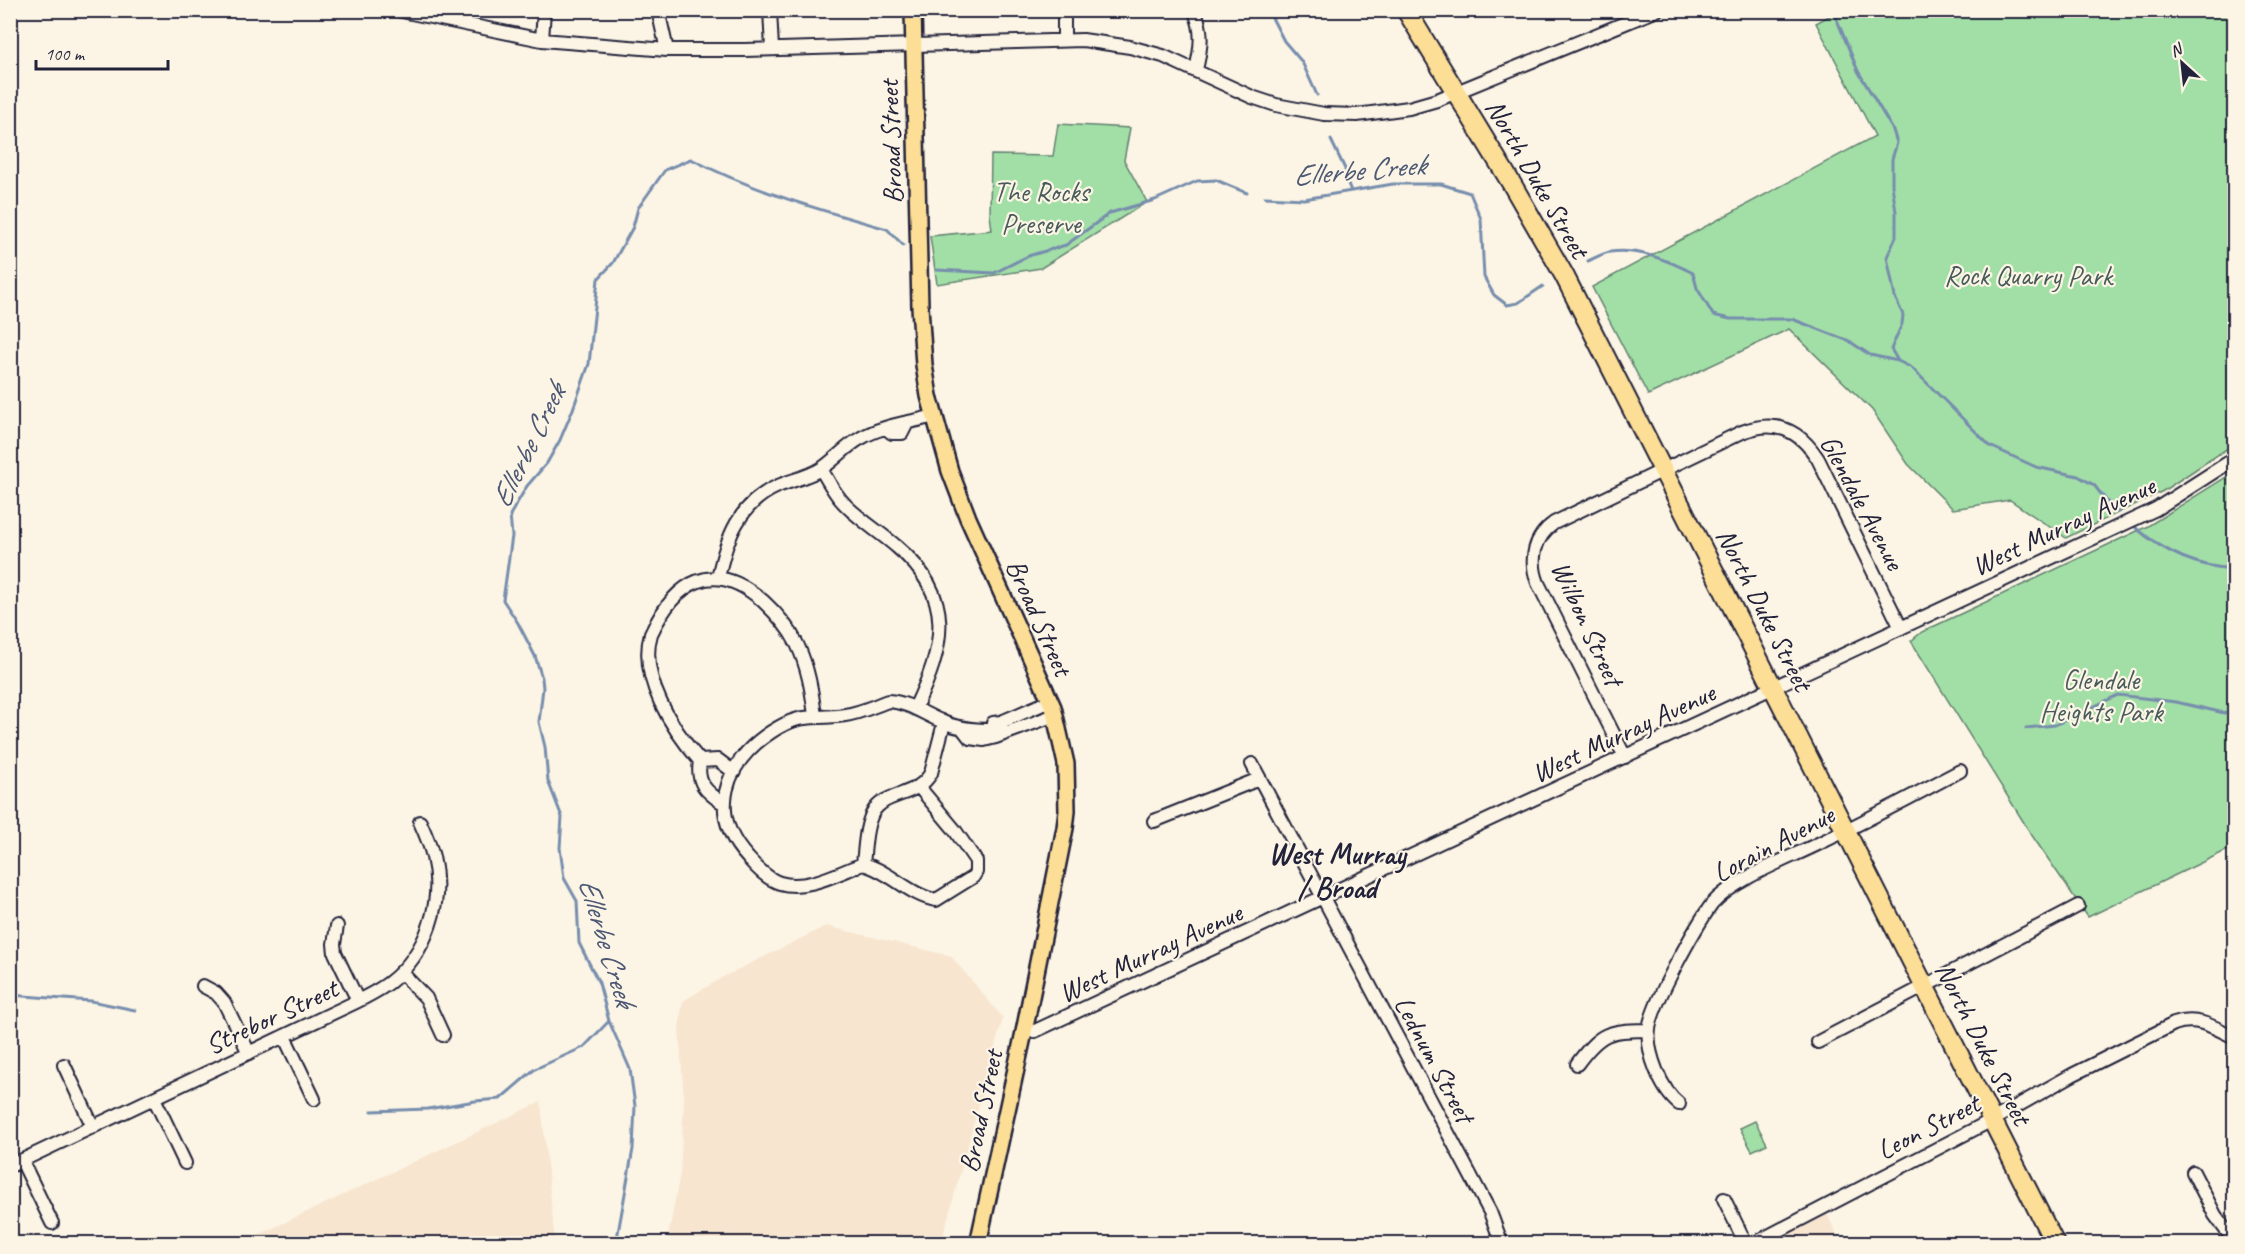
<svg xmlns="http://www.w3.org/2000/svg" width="2245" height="1254" viewBox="0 0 2245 1254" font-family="Caveat,sans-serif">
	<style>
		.built { fill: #f7e5cf }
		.park { fill: #a2dfa6; stroke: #628070; stroke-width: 1.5 }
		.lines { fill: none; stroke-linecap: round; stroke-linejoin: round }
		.stream { stroke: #778dad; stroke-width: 3 }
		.minor-casing { stroke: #22223b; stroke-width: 16 }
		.major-casing { stroke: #22223b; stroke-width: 20 }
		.highway-casing { stroke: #22223b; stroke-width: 22 }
		.minor { stroke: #fcf5e5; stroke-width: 12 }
		.major { stroke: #fdde96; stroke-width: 15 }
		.highway { stroke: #fdde96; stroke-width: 18 }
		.labels { text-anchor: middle; stroke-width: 4.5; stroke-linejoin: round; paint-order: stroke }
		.street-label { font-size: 28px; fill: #22223b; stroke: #fcf5e5 }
		.park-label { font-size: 28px; fill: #485b5b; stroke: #fcf5e5 }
		.water-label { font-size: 30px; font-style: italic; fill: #4c5874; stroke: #fcf5e5 }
		.neighbourhood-label { font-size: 30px; font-weight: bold; fill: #22223b; stroke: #fcf5e5 }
	</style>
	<rect width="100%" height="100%" fill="#fcf5e5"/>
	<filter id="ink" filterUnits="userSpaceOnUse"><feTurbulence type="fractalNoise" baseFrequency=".0167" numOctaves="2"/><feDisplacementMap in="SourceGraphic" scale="12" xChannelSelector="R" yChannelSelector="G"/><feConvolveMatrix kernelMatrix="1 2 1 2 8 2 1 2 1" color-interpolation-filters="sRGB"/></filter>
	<g filter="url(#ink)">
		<path class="built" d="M 826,926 L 951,956 L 1003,1018 L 941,1243 L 667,1243 L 680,1173 L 684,1101 L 679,1028 L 683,1001 L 723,977 Z
			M 541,1102 L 555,1243 L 241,1243 Z
			M 1827,1214 L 1841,1243 L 1770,1243 Z"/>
		<path class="park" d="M 1840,10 L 2234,11 L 2234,444 L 2163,491 L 2066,538 L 2010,500 L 1953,509 L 1908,464 L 1872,410 L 1789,329 L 1648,395 L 1592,287 L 1875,136 L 1816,23 Z
			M 1058,124 L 1130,128 L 1124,160 L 1147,202 L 1041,268 L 937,284 L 930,236 L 992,230 L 990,215 L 991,155 L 1053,156 Z
			M 2234,472 L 2234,847 L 2088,917 L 2031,834 L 1911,641 L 1922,632 L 2148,526 Z
			M 1755,1121 L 1767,1144 L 1752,1151 L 1740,1128 Z"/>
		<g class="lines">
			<path class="stream" d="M 1268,10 L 1284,41 L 1302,62 L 1317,95
				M 1833,10 L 1858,71 L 1893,130 L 1897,143 L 1892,159 L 1892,185 L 1896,212 L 1896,237 L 1887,257 L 1895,297 L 1903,315 L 1902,324 L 1891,349 L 1898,361
				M 1331,140 L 1345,169 L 1346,179 L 1351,191
				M 1265,197 L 1304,199 L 1393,184 L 1441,184 L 1470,193 L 1481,219 L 1484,277 L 1494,295 L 1507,305 L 1518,303 L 1543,286
				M 1588,261 C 1595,258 1603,253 1610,252 C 1637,248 1670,261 1693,273 L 1697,288 L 1713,315 L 1730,319 L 1792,319 L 1849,341 L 1870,355 L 1898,361 L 1912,368 L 1990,446 L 2036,467 L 2078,476 L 2094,485 L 2108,503 L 2118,512
				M 937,270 L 994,273 L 1028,256 L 1066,245 L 1110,213 L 1155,200 L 1197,181 L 1216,180 L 1247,193
				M 2136,528 C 2164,552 2197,567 2234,569
				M 2026,728 L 2055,725 L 2118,695 L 2176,702 L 2233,715 L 2234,718
				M 10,995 L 91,1001 L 135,1010
				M 372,1111 L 428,1109 L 475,1101 L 500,1099 L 535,1069 L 584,1047 L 609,1021
				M 616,1244 L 633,1149 L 635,1106 L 630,1069 L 609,1021 L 599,983 L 579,943 L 577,901 L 564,878 L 560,848 L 562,817 L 548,781 L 545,747 L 539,722 L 543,688 L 542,678 L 535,656 L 518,623 L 503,600 L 512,536 L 510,515 L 527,486 L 547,463 L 560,440 L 573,409 L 589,364 L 598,279 L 613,263 L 633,227 L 638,208 L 665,170 L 691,159 C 753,191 820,210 887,229 L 903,245"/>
			<defs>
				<path id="minor" d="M 397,10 L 542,40 L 667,50 L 745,50 L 1083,40 L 1130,47 L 1163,56 L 1252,97 L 1276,105 L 1324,114 L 1357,115 L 1409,108 L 1437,100 L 1657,10
					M 658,10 L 667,50
					M 770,10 L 772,49
					M 1194,10 C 1204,31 1201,48 1196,70
					M 542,40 L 544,10
					M 1064,40 L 1064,10
					M 887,429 L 892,433 L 902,433 L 907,423
					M 821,469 C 827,479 833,491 841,500 C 856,518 879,531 897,547 C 957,597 944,647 915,708
					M 718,578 C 726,539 739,503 778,486 C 792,480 808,477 821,469 C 835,460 846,446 861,438 C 883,425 910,423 934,416
					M 944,723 L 931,773 C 917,798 885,791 873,812 C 865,827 865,848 863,864 C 838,873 807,891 780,883 C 767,879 756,867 748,858 C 707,814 724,763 771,732 C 803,711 811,720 845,715 C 860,713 874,706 888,701 C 908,702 924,714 941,721 C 957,729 975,730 992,730 L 1001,722 L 1003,733
					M 993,723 L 1001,722 L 1050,701
					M 963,729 L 970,738 L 984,740 L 996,737 L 1055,715
					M 1625,757 L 1538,583 C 1529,560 1534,537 1554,523 L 1742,432 C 1775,419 1799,429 1818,459 L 1901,628
					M 700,761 L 718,760 L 734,772
					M 1252,764 L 1490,1212 L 1502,1244
					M 723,803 C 706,792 696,783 700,761 C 673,730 638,677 651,634 C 676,580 714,558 763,601 C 776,613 789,628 797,644 C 808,667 812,691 815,716
					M 1154,821 L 1259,779
					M 863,864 C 890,871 910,896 936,900 L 973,877 L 976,872 L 976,861 L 954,829 L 919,787
					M 337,926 L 334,944 L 335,953 L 358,1001
					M 401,972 L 426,998 L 443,1035
					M 203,986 L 216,993 L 224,1002 L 249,1053
					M 1024,1032 L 1035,1031 L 2156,509 L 2234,459
					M 284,1036 L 314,1099
					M 1818,1042 L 2078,906
					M 1577,1064 C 1602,1030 1610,1031 1649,1030
					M 64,1065 L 93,1127
					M 154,1098 L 185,1163
					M 1679,1104 C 1661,1090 1646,1052 1649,1029 C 1652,1004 1696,926 1712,904 C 1735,878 1788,859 1820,843 C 1868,820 1914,795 1960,771
					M 22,1161 L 52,1223
					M 10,1166 L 358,1001 C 369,995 380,990 390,982 C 427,953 444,902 433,857 C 430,844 425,833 420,822
					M 2193,1172 L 2215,1215 L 2234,1241
					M 1724,1199 L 1746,1244
					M 1753,1244 L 1994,1119 L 2072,1075 L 2174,1024 C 2197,1016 2214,1027 2234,1037"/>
				<path id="major" d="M 913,10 L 920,307 L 924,365 L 929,396 L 950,471 L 968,518 L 1053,707 L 1066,764 L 1067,811 L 1065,828 L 1024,1032 L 978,1244"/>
				<path id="highway" d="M 1406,10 L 1513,186 L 1564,275 L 2055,1244"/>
			</defs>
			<use href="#minor" class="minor-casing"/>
			<use href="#major" class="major-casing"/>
			<use href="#highway" class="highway-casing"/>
			<use href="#minor" class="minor"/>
			<use href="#major" class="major"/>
			<use href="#highway" class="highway"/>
		</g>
	</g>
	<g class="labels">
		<g class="street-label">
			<text transform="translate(890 142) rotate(-92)" y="10">Broad Street</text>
			<text transform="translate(1538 178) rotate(60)" y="10">North Duke Street</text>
			<text transform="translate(1863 502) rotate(62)" y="10">Glendale Avenue</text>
			<text transform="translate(2063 525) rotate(-25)" y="10">West Murray Avenue</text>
			<text transform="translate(1765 609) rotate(63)" y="10">North Duke Street</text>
			<text transform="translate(1040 617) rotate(66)" y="10">Broad Street</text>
			<text transform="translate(1588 623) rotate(65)" y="10">Wilbon Street</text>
			<text transform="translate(1623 732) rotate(-25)" y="10">West Murray Avenue</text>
			<text transform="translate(1773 843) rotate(-28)" y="10">Lorain Avenue</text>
			<text transform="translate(1150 952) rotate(-25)" y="10">West Murray Avenue</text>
			<text transform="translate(271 1016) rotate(-25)" y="10">Strebor Street</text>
			<text transform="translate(1984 1043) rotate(63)" y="10">North Duke Street</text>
			<text transform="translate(1435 1059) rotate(62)" y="10">Lednum Street</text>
			<text transform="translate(980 1111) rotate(-78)" y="10">Broad Street</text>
			<text transform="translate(1928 1126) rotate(-27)" y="10">Leon Street</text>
		</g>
		<g class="park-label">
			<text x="1041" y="201">The Rocks<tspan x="1041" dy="32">Preserve</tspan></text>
			<text x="2028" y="285">Rock Quarry Park</text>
			<text x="2101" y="689">Glendale<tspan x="2101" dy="32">Heights Park</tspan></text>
		</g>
		<g class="water-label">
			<text transform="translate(1359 170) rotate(-5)" y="10">Ellerbe Creek</text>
			<text transform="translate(528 446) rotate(-64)" y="10">Ellerbe Creek</text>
			<text transform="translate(607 942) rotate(73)" y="10">Ellerbe Creek</text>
		</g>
		<g class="neighbourhood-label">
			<text x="1337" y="864">West Murray<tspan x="1337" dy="34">/ Broad</tspan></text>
		</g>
	</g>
	<rect width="2245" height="1254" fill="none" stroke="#fcf5e5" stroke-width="36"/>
	<rect x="18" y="18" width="2209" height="1218" fill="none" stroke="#22223b" stroke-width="2" filter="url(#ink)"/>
	<g transform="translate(2182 63) rotate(333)" stroke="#fcf5e5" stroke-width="4.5" paint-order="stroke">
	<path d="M0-4.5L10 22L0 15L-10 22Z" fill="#22223b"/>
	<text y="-9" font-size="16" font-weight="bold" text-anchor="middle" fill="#22223b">N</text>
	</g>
	<path d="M36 60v9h132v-9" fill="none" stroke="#22223b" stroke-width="3"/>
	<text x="45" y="60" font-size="18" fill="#22223b" stroke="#fcf5e5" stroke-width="4.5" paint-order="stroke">100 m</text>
</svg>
